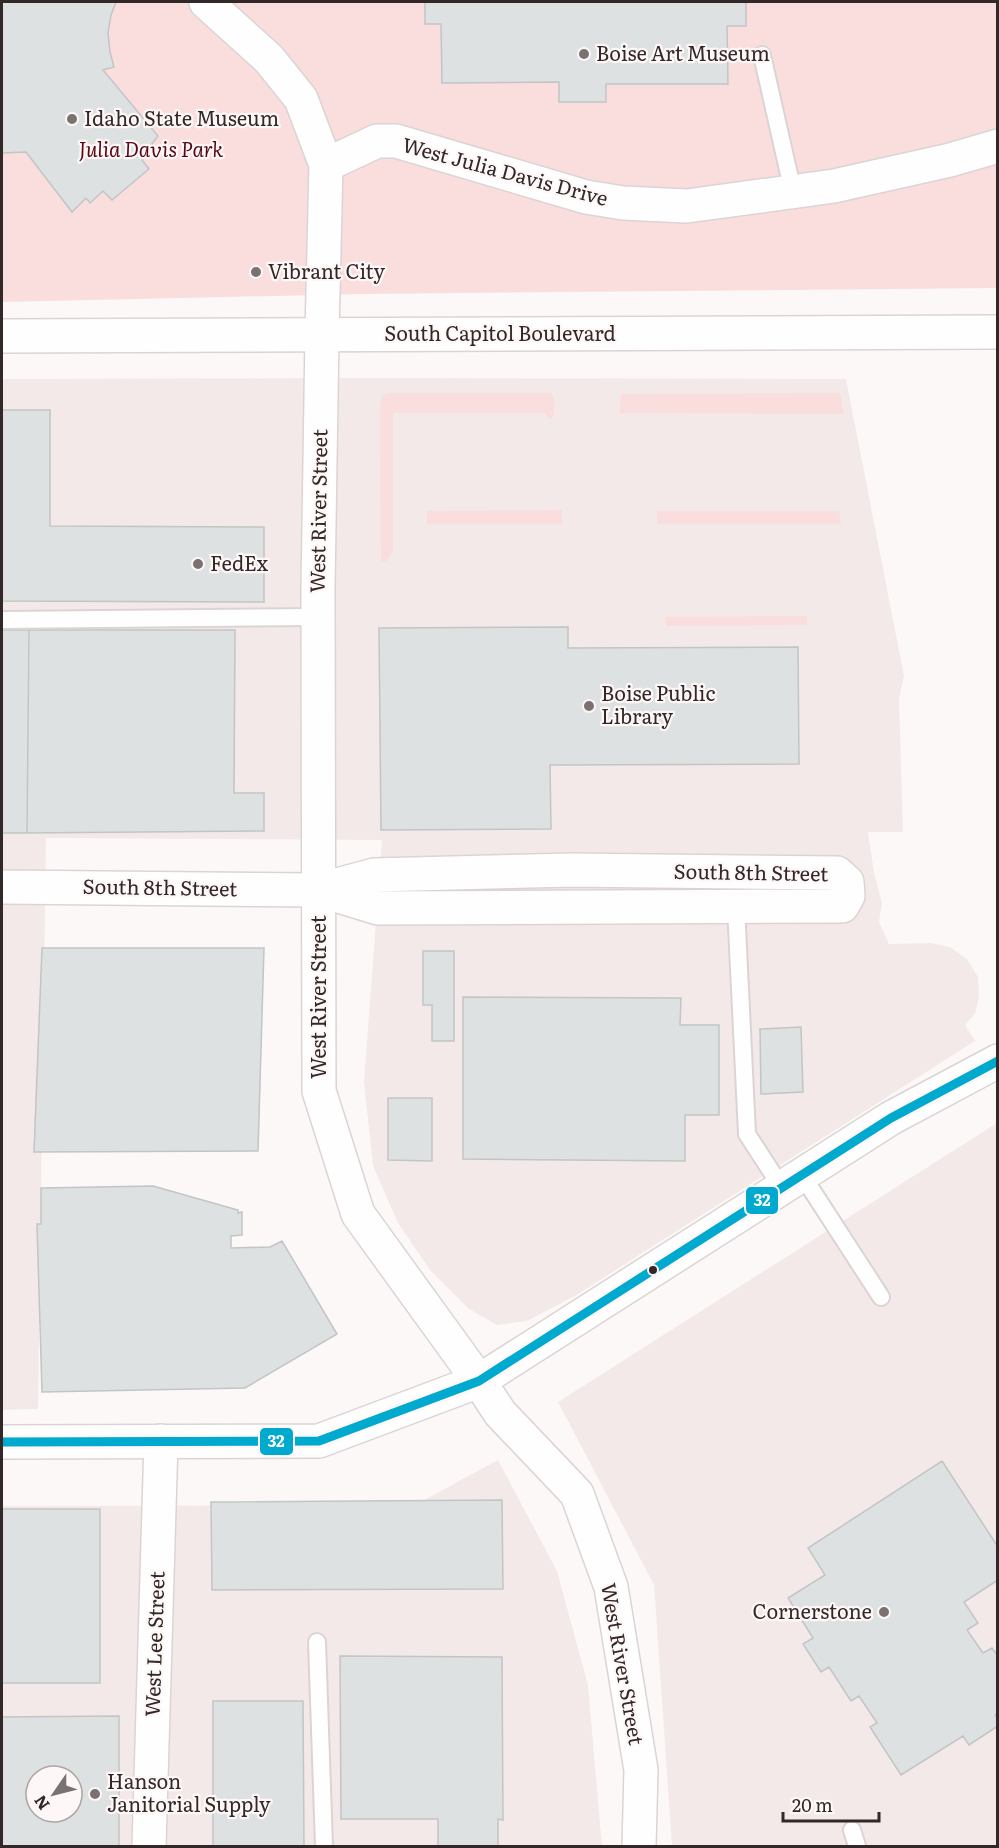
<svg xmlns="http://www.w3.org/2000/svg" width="999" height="1848" viewBox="0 0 999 1848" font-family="Literata,serif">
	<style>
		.built { fill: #f4e9e9; fill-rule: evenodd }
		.green { fill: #f9dedd }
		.building { fill: #dee1e1; stroke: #c2c5c5; stroke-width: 1.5; fill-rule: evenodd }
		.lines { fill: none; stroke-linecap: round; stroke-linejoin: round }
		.service-casing { stroke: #dcd4d4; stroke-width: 20 }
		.minor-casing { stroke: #dcd4d4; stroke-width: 36 }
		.secondary-casing { stroke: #dcd4d4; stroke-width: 36 }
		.primary-casing { stroke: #dcd4d4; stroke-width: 36 }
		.service { stroke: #fffefe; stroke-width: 16 }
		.minor { stroke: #fffefe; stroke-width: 33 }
		.secondary { stroke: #fffefe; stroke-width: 33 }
		.primary { stroke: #fffefe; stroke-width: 33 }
		.bus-1-casing { stroke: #fef7f7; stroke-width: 14 }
		.bus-1 { stroke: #00a9ce; stroke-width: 9 }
		.poi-dot { fill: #7a7171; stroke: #fef7f7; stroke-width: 2 }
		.bus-dot { fill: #332828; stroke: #fef7f7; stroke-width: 2 }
		.labels { text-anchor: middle; stroke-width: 4.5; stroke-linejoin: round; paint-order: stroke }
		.poi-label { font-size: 20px; fill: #332828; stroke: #fef7f7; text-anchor: start }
		.park-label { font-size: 20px; font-style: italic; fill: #5a0715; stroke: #fef7f7 }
		.street-label { font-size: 20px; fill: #332828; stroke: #fef7f7 }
		.line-badge { stroke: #fef7f7; stroke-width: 2 }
		.badge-label { font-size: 16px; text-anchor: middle; font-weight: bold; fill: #fff }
	</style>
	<rect width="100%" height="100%" fill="#fdf8f8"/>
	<path class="built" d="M 386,378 L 846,379 L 904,676 L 899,699 L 903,832 L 868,832 L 874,873 L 882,903 L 879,922 L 889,944 L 931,943 L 950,947 L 967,959 L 978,977 L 979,997 L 975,1014 L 965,1025 L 975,1041 L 575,1296 L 527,1321 L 497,1325 L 469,1309 L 430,1270 L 398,1223 L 373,1166 L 364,1082 L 382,840 L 46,838 L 38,1409 L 2,1410 L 2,379 Z
		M 997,1123 L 997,1846 L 672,1846 L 654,1585 L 558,1402 Z
		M 498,1460 L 557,1571 L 588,1685 L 602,1846 L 2,1846 L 2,1506 L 415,1505 ZM 36,1776 L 72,1776 L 72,1812 L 36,1812 Z"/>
	<path class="green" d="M 2,2 L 997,2 L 997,288 L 361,294 L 2,302 Z
		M 389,393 L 552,393 L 555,407 L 553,417 L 550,420 L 545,413 L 393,413 L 393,552 L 386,561 L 381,563 L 380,408 L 382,396 Z
		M 840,393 L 844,414 L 620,413 L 621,394 Z
		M 562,510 L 562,524 L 427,524 L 427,511 Z
		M 657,511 L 839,511 L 841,524 L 657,524 Z
		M 807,616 L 807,625 L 666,626 L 665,617 Z"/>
	<path class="building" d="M 2,2 L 116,2 L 111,15 L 108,33 L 110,52 L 114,67 L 103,70 L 158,136 L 152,144 L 155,147 L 142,160 L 149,169 L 112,200 L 103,191 L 90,203 L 86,198 L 72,212 L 26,152 L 2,153 Z
		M 425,2 L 746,2 L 746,26 L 727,26 L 728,84 L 606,84 L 606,102 L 559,102 L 559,82 L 442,83 L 441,24 L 425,24 Z
		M 2,410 L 50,410 L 50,526 L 264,527 L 264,602 L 2,601 Z
		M 568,627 L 568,648 L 798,647 L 799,764 L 550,765 L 551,829 L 381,830 L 379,628 Z
		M 2,630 L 29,630 L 27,833 L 2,833 Z
		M 29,630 L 235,630 L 234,793 L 264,793 L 264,831 L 27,833 Z
		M 42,948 L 264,948 L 258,1151 L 34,1152 Z
		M 423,951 L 454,951 L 454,1041 L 432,1041 L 432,1005 L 423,1005 Z
		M 463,997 L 681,998 L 680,1025 L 719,1025 L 719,1115 L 685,1115 L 685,1161 L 463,1159 Z
		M 801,1027 L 803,1092 L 761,1094 L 760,1029 Z
		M 388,1098 L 432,1098 L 432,1161 L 388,1160 Z
		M 153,1186 L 238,1210 L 238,1213 L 242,1212 L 242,1235 L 231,1236 L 231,1248 L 270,1247 L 282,1241 L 337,1334 L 245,1388 L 42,1392 L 37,1224 L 41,1224 L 41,1188 Z
		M 942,1461 L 998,1547 L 998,1580 L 964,1602 L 978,1623 L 967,1630 L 983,1653 L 992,1648 L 998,1656 L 998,1713 L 995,1715 L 998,1720 L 998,1726 L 969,1745 L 963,1736 L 901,1775 L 870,1727 L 877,1723 L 859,1696 L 851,1701 L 829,1667 L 821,1672 L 803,1644 L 813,1638 L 788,1598 L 825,1575 L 808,1548 Z
		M 502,1500 L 503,1589 L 212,1590 L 211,1502 Z
		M 2,1509 L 100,1509 L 100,1683 L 2,1683 Z
		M 340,1656 L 502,1657 L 503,1820 L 498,1819 L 498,1846 L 438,1846 L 438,1819 L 341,1819 Z
		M 213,1701 L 303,1701 L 304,1846 L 213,1846 Z
		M 119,1716 L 119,1846 L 2,1846 L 2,1717 ZM 36,1776 L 72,1776 L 72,1812 L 36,1812 Z"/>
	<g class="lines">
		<defs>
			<path id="service" d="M 762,55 L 793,192
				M 2,620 L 318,617
				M 736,906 L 747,1134 L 782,1188
				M 802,1175 L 881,1297
				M 317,1642 L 324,1846
				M 852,1830 L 857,1846"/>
			<path id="minor" d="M 206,2 L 269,59 L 301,99 L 326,165 L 322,335
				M 326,165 L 377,141 L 396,141 L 586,197 L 623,203 L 687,206 L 834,186 L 950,160 L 998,146
				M 2,887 L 319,890 L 378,908 L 842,906 L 848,896 L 847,882 L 837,873 L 572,870 L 374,875 L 319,890
				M 149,1846 L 161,1441"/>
			<path id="secondary" d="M 322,335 L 318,588 L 319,1091 L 358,1214 L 479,1381 L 500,1413 L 577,1494 L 611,1587 L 641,1770 L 639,1846"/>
			<path id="primary" d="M 2,336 L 998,332
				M 2,1442 L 319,1441 L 479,1381 L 891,1118 L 998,1061"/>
		</defs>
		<use href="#service" class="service-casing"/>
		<use href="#minor" class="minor-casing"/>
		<use href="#secondary" class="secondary-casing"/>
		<use href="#primary" class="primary-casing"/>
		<use href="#service" class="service"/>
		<use href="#minor" class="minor"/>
		<use href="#secondary" class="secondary"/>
		<use href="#primary" class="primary"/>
		<defs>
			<path id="bus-1" d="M 2,1442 L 319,1441 L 479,1381 L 891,1118 L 998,1061"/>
		</defs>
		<use href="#bus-1" class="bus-1-casing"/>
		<use href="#bus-1" class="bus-1"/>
	</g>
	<g class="poi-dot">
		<circle cx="584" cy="54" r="6"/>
		<circle cx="72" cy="119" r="6"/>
		<circle cx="256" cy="272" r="6"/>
		<circle cx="198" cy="564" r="6"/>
		<circle cx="589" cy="706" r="6"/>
		<circle cx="884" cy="1612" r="6"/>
		<circle cx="95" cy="1794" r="6"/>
	</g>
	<circle class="bus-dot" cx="653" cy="1270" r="5"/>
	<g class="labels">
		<g class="poi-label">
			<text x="596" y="61">Boise Art Museum</text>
			<text x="84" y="126">Idaho State Museum</text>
			<text x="268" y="279">Vibrant City</text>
			<text x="210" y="571">FedEx</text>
			<text x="601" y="701">Boise Public<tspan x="601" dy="23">Library</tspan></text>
			<text x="872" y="1619" text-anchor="end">Cornerstone</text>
			<text x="107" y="1789">Hanson<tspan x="107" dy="23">Janitorial Supply</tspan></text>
		</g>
		<g class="park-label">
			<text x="151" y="157">Julia Davis Park</text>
		</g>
		<g class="street-label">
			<text transform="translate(505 172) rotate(15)" y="7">West Julia Davis Drive</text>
			<text x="500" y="341">South Capitol Boulevard</text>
			<text transform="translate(319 511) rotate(-89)" y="7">West River Street</text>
			<text transform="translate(751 873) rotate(1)" y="7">South 8th Street</text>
			<text transform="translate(160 888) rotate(1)" y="7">South 8th Street</text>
			<text transform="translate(319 997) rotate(-90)" y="7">West River Street</text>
			<text transform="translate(155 1644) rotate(-88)" y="7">West Lee Street</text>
			<text transform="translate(622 1664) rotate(80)" y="7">West River Street</text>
		</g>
	</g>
	<g class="line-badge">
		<rect x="745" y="1186" width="34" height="29" rx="6" fill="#00a9ce"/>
		<rect x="259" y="1427" width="35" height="29" rx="6" fill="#00a9ce"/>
	</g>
	<g class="badge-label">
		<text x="762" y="1206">32</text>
		<text x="276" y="1447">32</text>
	</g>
	<rect width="999" height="1848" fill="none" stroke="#332828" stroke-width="6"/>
	<g transform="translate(54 1794) rotate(235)"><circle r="28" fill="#fef7f7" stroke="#ada4a4" stroke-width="1.5"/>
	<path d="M0-4.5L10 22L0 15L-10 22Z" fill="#7a7171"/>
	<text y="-9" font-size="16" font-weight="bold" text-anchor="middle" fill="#332828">N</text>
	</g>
	<path d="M783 1812v9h96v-9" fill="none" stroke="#332828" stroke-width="3"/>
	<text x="792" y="1812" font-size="18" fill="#332828" stroke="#fef7f7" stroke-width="4.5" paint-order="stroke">20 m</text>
</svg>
